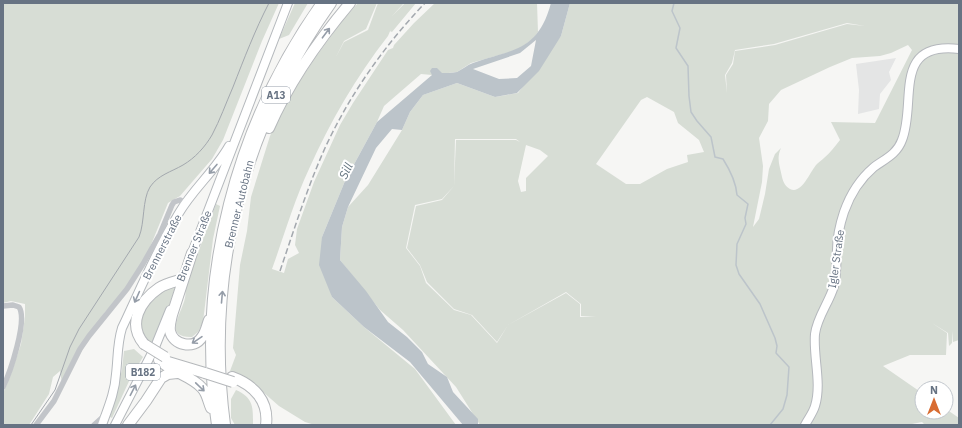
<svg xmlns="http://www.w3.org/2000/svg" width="962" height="428" viewBox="0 0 962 428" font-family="'IBM Plex Sans',sans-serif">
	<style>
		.built { fill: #e4e5e5 }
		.green { fill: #d7ddd5; fill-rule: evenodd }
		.water { fill: #bcc4ca; fill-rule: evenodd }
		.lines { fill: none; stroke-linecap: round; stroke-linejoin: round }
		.stream { stroke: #bcc4ca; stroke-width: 1.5 }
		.secondary-casing { stroke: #b5b8bd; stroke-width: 10 }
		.primary-casing { stroke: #b5b9bd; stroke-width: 10 }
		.motorway-casing { stroke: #b5b8bb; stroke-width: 12 }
		.minor { stroke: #c2c5c9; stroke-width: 5.5 }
		.secondary { stroke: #fff; stroke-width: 8 }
		.primary { stroke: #fff; stroke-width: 8 }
		.motorway { stroke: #fff; stroke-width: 10 }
		.tram { stroke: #a3a8ae; stroke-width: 1 }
		.rail { stroke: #a3a8ae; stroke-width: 1.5; stroke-dasharray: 6 3; stroke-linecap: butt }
		.motorway-bridge-casing { stroke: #b5b8bb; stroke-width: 12; stroke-linecap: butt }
		.motorway-bridge { stroke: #fff; stroke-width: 10 }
		.oneway { stroke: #959da8 }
		.labels { text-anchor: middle; stroke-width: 4; stroke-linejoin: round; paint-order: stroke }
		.shield { fill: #fff; stroke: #959da8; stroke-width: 1 }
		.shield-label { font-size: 10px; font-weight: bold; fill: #677383 }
		.street-label { font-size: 11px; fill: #677383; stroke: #fff }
		.water-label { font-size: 12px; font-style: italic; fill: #63747f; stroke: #fff }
	</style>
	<rect width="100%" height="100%" fill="#f6f6f4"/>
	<path class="built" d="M 896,58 L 889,72 L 891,80 L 880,94 L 879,109 L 858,114 L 859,90 L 856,64 Z"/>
	<path class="green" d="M 3,3 L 279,3 L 262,41 L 223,140 L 212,159 L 180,196 L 168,203 L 144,262 L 125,292 L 105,312 L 62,384 L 60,371 L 53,377 L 49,394 L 29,425 L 3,425 L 3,393 L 10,377 L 21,344 L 25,317 L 25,304 L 11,301 L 3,303 Z
		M 295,3 L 308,3 L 289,35 L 279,39 Z
		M 358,3 L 377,3 L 366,29 L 344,41 L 336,57 L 344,42 L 368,30 L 378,3 L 404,3 L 392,16 L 405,3 L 416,3 L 392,32 L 390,31 L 391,29 L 388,36 C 356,77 330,122 309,169 C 294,201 284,236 272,269 L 284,273 L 288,259 L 299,253 L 295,245 L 297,229 L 314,182 L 340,125 L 353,103 L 388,50 L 393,48 L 394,45 L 414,23 L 435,3 L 537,3 L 538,32 L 533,39 L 517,50 L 471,63 L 457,72 L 432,75 L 421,74 L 384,106 L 377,122 L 345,181 L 322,237 L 332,297 L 364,327 L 415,369 L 456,425 L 315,425 L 305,422 L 279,406 L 255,385 L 230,371 L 236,355 L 233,348 L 240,265 L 247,231 L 251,197 L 270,136 L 287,100 L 315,58 L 342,21 Z
		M 570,3 L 959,3 L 959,340 L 953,342 L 953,331 L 952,343 L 949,346 L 948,333 L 932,323 L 947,333 L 946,355 L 910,355 L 883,366 L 922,393 L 922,412 L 946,412 L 946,409 L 959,418 L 959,425 L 925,425 L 922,422 L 907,425 L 807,425 L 802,423 L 801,425 L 480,425 L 456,387 L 403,330 L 380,310 L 340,260 L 342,227 L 348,207 L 368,185 L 402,130 L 410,112 L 423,95 L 457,83 L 495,97 L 518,93 L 561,36 ZM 847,23 L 865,26 L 847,24 L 775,45 L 735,51 L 733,64 L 726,75 L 727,93 L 725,75 L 732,63 L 735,50 L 774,44 ZM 908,45 L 912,50 L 875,123 L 831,122 L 840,140 C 835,146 830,153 824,158 C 822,160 819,162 817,164 C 810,171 802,195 790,189 C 786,187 783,182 782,177 C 780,166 776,159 781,148 L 775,154 L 769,169 L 765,194 L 759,219 L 753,227 L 762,182 L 763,166 L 759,138 L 768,121 L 769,104 L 781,90 L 830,67 L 852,58 L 880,56 L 891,53 ZM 647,97 L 674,112 L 678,123 L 699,140 L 704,152 L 687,155 L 688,162 L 667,169 L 640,184 L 626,184 L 596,164 L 641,100 ZM 455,139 L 516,139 L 520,142 L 516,140 L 456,140 L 454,186 L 442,200 L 416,206 L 407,248 L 420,265 L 427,282 L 454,309 L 472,315 L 497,342 L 508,325 L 566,292 L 581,304 L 581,316 L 596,317 L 580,317 L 580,304 L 566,293 L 508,325 L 497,343 L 471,315 L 454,310 L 426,283 L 420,266 L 406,248 L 415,205 L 442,199 L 454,186 ZM 526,145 L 540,150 L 548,156 L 526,178 L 526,191 L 521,192 L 518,181 Z
		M 216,204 L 220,206 L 213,239 L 203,322 L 198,332 L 192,337 C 162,338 182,313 185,298 C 186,294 185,290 186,285 Z
		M 176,285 L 165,317 L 151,345 L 143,337 L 140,316 L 143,310 L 161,290 Z
		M 134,349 L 143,357 L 131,377 L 112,418 L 110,417 L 122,370 L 124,351 Z
		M 236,390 C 254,398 253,408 253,425 L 235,425 L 231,418 L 231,399 Z"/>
	<path class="water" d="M 551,3 L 570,3 L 561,36 L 539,71 L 517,93 L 495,97 L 457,83 L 423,95 L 410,112 L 402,130 L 392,129 L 376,148 L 348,207 L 342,227 L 340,260 L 366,291 L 388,322 L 407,337 L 422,352 L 428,364 L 447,377 L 453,392 L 478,419 L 478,425 L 463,425 L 410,362 L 364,327 L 332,297 L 319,265 L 322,237 L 345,181 L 377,122 L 432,75 L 430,71 L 432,68 L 437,68 L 442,73 C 446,73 453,73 457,72 C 463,69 467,65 473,63 C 514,49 538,51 551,3 ZM 536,40 L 531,66 L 517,78 L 499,79 L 473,69 L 520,53 Z"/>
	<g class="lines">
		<path class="stream" d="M 674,3 L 672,11 L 680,28 L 676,48 L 688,66 L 689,96 L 691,112 L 697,121 L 711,137 L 715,157 L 723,159 C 730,170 736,182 737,195 L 748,204 L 745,218 L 746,224 L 737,244 L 736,265 L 739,274 L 760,304 L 775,338 L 777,346 L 776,353 L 789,367 L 787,395 L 783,409 L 770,425"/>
		<defs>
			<path id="secondary" d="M 805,425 C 808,419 813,413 815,406 C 822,383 813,357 815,334 C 817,317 829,303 834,286 C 837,275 836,262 837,250 C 837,237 840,224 844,212 C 850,195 861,178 874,167 C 885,159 897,154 902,140 C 917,103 891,41 959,49"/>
			<path id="primary" d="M 190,258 L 288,3
				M 102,425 C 108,408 115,392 116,374 C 118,358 117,344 122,328 C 140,290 157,249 179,213 C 193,189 215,171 229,146
				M 115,425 L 155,347 L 170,310"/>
			<path id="motorway" d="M 269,128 C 289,82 318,41 350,3
				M 192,253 L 172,315 C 171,320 169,325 170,331 C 173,345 194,350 202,337 C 206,332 207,325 209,320
				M 144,344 C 127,324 140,301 159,288 C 165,284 173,282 180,280
				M 159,360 C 171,372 192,376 202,388 C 207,393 208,401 211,408
				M 165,361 L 205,373
				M 232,377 C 254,385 269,401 266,425
				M 128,425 L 146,401 L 161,378 L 168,374 L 177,373
				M 217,425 C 195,278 236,124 322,3
				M 225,425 C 205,274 243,127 331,3"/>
		</defs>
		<use href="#secondary" class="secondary-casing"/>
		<use href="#primary" class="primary-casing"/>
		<use href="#motorway" class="motorway-casing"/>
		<path class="minor" d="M 3,306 L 13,305 L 19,307 C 28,320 10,373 3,387
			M 36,425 L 54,401 L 80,349 L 89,336 L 127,289 L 143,264 L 160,234 L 172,205 L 174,202 L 180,200 L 186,203
			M 94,425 L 104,416"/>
		<use href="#secondary" class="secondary"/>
		<use href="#primary" class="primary"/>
		<use href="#motorway" class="motorway"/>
		<path class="tram" d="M 31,425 L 55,390 L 70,347 L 79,329 L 139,237 C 145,222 142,200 150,187 C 158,175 171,172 183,165 C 195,158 205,147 212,135 C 220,120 226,103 233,87 C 244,59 255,30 269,3"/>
		<path class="rail" d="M 280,271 C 294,230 307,188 325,148 C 350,94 384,46 425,3"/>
		<defs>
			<path id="motorway-bridge" d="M 144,344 L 165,357
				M 205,373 L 233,382"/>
		</defs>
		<use href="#motorway-bridge" class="motorway-bridge-casing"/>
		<use href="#motorway-bridge" class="motorway-bridge"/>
	</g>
	<defs><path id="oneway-shaft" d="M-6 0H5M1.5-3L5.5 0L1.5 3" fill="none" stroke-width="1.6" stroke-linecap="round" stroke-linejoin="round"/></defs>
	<g class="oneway">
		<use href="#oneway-shaft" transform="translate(326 33) rotate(-53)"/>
		<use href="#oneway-shaft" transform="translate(213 169) rotate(131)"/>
		<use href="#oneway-shaft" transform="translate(137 297) rotate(114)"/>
		<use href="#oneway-shaft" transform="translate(222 297) rotate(-85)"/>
		<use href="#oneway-shaft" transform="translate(197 340) rotate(146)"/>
		<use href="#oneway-shaft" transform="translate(200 387) rotate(44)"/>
		<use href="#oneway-shaft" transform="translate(133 390) rotate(-63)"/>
	</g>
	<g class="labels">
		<g class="shield">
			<rect x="262" y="87" width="28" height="16" rx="3"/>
			<rect x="126" y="364" width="34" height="16" rx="3"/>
		</g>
		<g class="shield-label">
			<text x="276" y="99">A13</text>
			<text x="143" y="376">B182</text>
		</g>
		<g class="street-label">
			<text transform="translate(239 204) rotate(-76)" y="4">Brenner Autobahn</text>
			<text transform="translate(194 246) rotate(-68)" y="4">Brenner Straße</text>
			<text transform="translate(162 247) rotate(-63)" y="4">Brennerstraße</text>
			<text transform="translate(836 259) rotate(-82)" y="4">Igler Straße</text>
		</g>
		<g class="water-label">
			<text transform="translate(346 171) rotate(-65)" y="4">Sill</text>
		</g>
	</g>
	<rect width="962" height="428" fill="none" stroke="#677383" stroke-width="8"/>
	<g transform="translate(934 400)"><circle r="19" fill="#ffffff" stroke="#c2c7cd"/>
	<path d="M0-3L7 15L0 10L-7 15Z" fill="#d86c32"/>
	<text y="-6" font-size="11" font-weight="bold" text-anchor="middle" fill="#677383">N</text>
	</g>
</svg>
